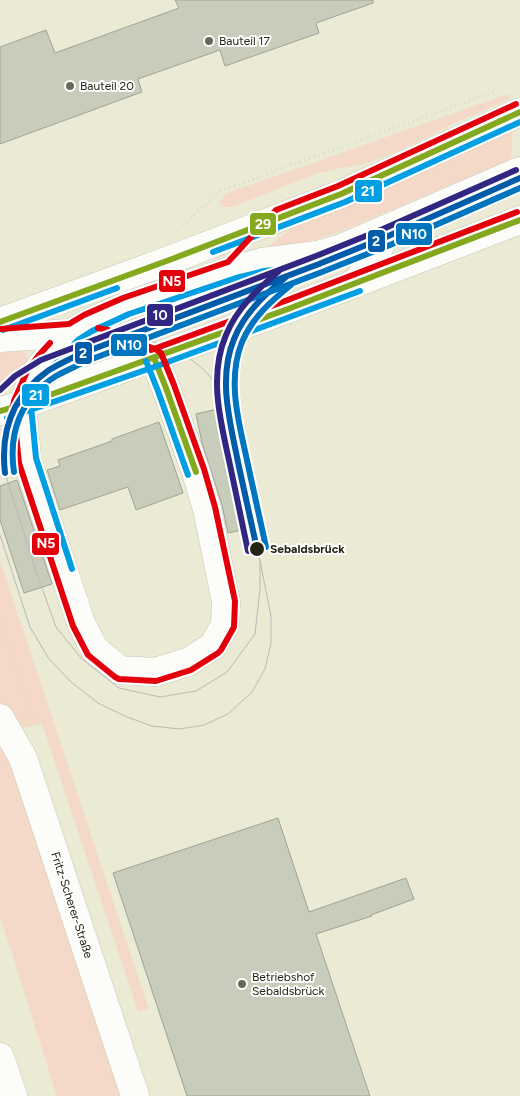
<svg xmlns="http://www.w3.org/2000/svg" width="520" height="1096" viewBox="0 0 520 1096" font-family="Figtree,sans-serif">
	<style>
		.green { fill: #f4d9c9 }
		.building { fill: #c7ccbb; stroke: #a0a395 }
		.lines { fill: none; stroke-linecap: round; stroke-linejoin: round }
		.minor-casing { stroke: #c7c6b6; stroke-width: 29 }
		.major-casing { stroke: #c7c6b6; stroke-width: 29 }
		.path { stroke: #d8d8d2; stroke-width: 3; stroke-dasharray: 1 4; stroke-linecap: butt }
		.minor { stroke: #fcfcf9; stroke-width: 28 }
		.major { stroke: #fcfcf9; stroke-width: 28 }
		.tram { stroke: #babab4; stroke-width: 1 }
		.bus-1-casing { stroke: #fff; stroke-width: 10 }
		.bus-2-casing { stroke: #fff; stroke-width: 10 }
		.bus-3-casing { stroke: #fff; stroke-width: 10 }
		.bus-1 { stroke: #84a91e; stroke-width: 6 }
		.bus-2 { stroke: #009fe3; stroke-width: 6 }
		.bus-3 { stroke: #e3000b; stroke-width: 6 }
		.tram-1-casing { stroke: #fff; stroke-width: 10 }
		.tram-2-casing { stroke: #fff; stroke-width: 10 }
		.tram-3-casing { stroke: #fff; stroke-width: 10 }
		.tram-1 { stroke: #005ca9; stroke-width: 6 }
		.tram-2 { stroke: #0075bf; stroke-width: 6 }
		.tram-3 { stroke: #312783; stroke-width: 6 }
		.poi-dot { fill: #6a6959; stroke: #fff; stroke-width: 2 }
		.stop-dot { fill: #252416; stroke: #fff; stroke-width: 2 }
		.labels { text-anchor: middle; stroke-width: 4; stroke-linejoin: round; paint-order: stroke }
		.poi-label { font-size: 12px; fill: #252416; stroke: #fff; text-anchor: start }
		.stop-label { font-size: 12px; font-weight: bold; fill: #252416; stroke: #fff; text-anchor: start }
		.street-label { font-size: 12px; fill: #252416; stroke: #fff }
		.line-badge { stroke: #fff; stroke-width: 2 }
		.badge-label { font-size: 14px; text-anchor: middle; font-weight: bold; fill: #fff }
	</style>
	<rect width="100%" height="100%" fill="#ebead5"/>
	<path class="green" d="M 508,94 L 510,99 L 468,117 L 400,150 L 368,163 L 346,167 L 316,174 L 232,207 L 223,207 L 219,202 L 225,194 Z
		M 513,127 L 511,159 L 336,233 L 303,243 L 266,248 L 292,228 Z
		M 179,296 L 184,308 L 136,325 L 127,316 Z
		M 22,346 L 29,365 L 0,392 L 0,354 Z
		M 0,561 L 149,1009 L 138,1011 L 42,724 L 20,728 L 0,704 Z
		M 0,744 L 6,753 L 42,852 L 125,1096 L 57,1096 L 0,916 Z"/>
	<path class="building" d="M 175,0 L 373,0 L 373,3 L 316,23 L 319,33 L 225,66 L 220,50 L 138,79 L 142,92 L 0,144 L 0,47 L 46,30 L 55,53 L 179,8 Z
		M 222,408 L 248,529 L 228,533 L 222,505 L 202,443 L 196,414 Z
		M 159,422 L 183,493 L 136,510 L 128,487 L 60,510 L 47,470 L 60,466 L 58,460 L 112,441 L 112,439 Z
		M 17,480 L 52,584 L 24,593 L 0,520 L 0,486 Z
		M 278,818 L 309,912 L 406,878 L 414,899 L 371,915 L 372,916 L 316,934 L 370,1096 L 187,1096 L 113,873 Z"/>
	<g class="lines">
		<defs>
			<path id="minor" d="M 357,283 L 392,226
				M 0,338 L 72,333 L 105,338 L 154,358 L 166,388 L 196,472 L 207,509 L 226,602 L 225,625 L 213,646 L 188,662 L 155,672 L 120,670 L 95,650 L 81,623 L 27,460 L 22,405 L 36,373 L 46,360 L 72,333 L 88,323 L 126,306 L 233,270 L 262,262 L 317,255 L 339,249 L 520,171
				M 0,718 L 23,758 L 135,1096
				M 0,1057 L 13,1096"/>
			<path id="major" d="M 0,322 L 172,259 L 341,194 L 520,112
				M 0,411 L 22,405 L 288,309 L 520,220"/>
		</defs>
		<use href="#minor" class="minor-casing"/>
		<use href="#major" class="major-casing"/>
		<path class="path" d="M 183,225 L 220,191 L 496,91
			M 0,619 L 32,716"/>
		<use href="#minor" class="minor"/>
		<use href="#major" class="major"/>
		<path class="tram" d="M 107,345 C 122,342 138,340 153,342 C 173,346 199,362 211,378 C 219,387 223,398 227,408
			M 5,473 L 37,574 L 56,627 L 81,658 L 119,688 L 160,697 L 196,691 L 227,672 L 255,634 L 260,589 L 260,561 L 257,549
			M 0,535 L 30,627 L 49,659 L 71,682 L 98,703 L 127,717 L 152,726 L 180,729 L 204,725 L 228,714 L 252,692 L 265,669 L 271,643 L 271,616 L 260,561"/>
		<defs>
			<path id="bus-1" d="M 0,322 L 172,259 L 341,194 L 520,112
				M 154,358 L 166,388 L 196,472
				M 0,411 L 22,405 L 288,309 L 520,220"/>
			<path id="bus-2" d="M 213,252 L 345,202 L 520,122
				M 3,330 L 117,288
				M 146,361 L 158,391 L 188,475
				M 7,418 L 157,366 L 360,291
				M 72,569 L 36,458 L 31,406 L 44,377 L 53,366 L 78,340 L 92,331 L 129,314 L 236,278 L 264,271 L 318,264 L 342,257 L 520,181"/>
			<path id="bus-3" d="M 0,329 L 69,324 L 84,315 L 123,298 L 228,262 L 276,210 L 338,186 L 516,104
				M 50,343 L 39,355 L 28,369 L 14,401 L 13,406 L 19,463 L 73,626 L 88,655 L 115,677 L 119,679 L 156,681 L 191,670 L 218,653 L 221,650 L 234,627 L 235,601 L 215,507 L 204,469 L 174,385 L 161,353 L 157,350 L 108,330 L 98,328
				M 151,350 L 285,301 L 517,212"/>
		</defs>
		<use href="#bus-1" class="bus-1-casing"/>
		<use href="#bus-2" class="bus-2-casing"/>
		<use href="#bus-3" class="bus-3-casing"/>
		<use href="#bus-1" class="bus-1"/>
		<use href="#bus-2" class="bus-2"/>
		<use href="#bus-3" class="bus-3"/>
		<defs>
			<path id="tram-1" d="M 5,473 C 0,430 13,395 49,370 C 59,364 70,359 80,354 L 319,264 L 386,237 L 520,178
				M 257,549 C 251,522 245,494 239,467 C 231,425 217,380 234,339 C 244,314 264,295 285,278"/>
			<path id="tram-2" d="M 14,472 C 8,432 21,398 56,376 C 65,371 75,367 84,362 L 322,272 L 390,245 L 520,188
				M 266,547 C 260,520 254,493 248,465 C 240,426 226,382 242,342 C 252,318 271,301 291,285"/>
			<path id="tram-3" d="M 0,390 L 15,376 L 41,360 L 316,256 L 383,229 L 516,170
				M 248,551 C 242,522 236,494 230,465 C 221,423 208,377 226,335 C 237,308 258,289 279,271"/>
		</defs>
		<use href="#tram-1" class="tram-1-casing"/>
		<use href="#tram-2" class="tram-2-casing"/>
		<use href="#tram-3" class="tram-3-casing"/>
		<use href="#tram-1" class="tram-1"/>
		<use href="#tram-2" class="tram-2"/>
		<use href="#tram-3" class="tram-3"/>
	</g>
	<g class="poi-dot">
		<circle cx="209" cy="41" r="5"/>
		<circle cx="70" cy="86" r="5"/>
		<circle cx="242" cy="984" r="5"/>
	</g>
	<circle class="stop-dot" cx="257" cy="549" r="8"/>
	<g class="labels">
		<g class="poi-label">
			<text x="219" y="45">Bauteil 17</text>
			<text x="80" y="90">Bauteil 20</text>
			<text x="252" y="981">Betriebshof<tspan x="252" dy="14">Sebaldsbrück</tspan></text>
		</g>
		<g class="stop-label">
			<text x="270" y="553">Sebaldsbrück</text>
		</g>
		<g class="street-label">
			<text transform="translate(72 905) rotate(72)" y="4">Fritz-Scherer-Straße</text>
		</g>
	</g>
	<g class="line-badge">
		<rect x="354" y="179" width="29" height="24" rx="5" fill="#009fe3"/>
		<rect x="249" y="212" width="28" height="24" rx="5" fill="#84a91e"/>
		<rect x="395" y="222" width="38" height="24" rx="5" fill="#0075bf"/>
		<rect x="367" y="229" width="19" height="24" rx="5" fill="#005ca9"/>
		<rect x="158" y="269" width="28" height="24" rx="5" fill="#e3000b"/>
		<rect x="146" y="303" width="28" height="24" rx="5" fill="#312783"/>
		<rect x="110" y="333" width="38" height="24" rx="5" fill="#0075bf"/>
		<rect x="74" y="341" width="19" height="24" rx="5" fill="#005ca9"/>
		<rect x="21" y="383" width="29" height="24" rx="5" fill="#009fe3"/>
		<rect x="31" y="532" width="29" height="24" rx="5" fill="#e3000b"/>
	</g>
	<g class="badge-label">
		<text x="368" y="196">21</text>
		<text x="263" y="229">29</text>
		<text x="414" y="239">N10</text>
		<text x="376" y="246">2</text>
		<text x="172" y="286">N5</text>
		<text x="160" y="320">10</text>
		<text x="129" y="350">N10</text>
		<text x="83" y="358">2</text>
		<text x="36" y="400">21</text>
		<text x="46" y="548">N5</text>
	</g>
</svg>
